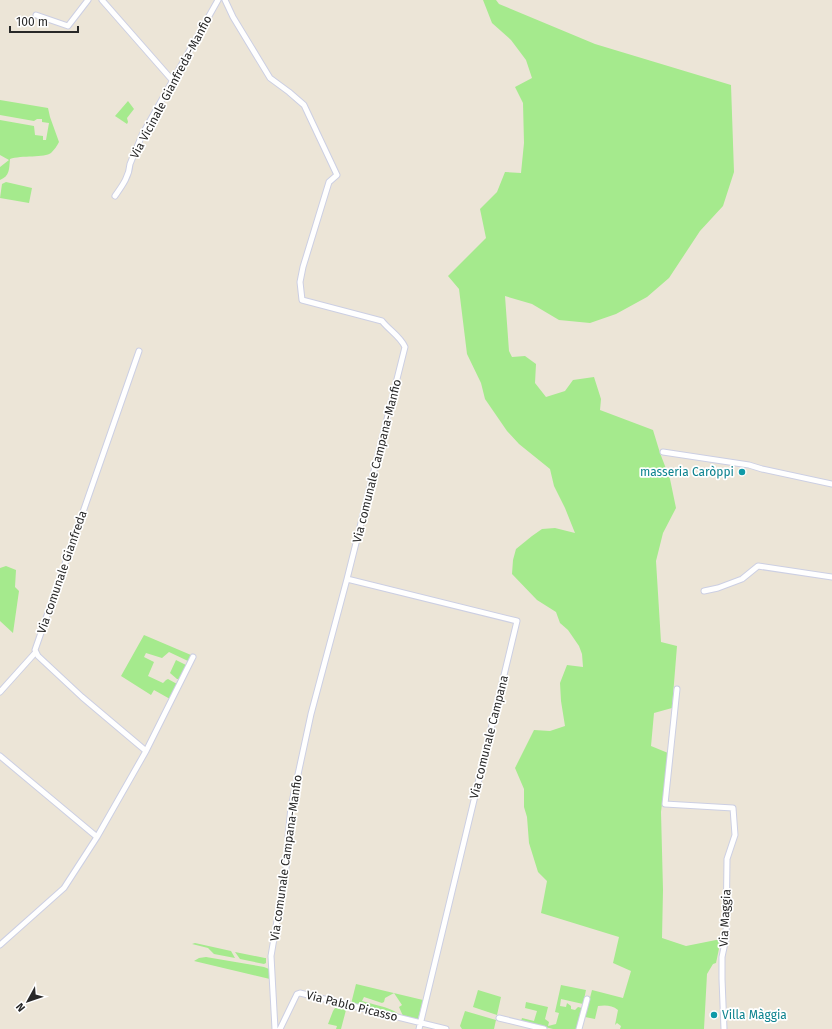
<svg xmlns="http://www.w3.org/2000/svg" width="832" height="1029" viewBox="0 0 832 1029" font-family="'Fira Sans',sans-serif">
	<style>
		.green { fill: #a5ea8d }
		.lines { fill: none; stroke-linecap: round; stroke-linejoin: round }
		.minor-casing { stroke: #cccfe3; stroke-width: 7 }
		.minor { stroke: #fff; stroke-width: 5 }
		.culture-dot { fill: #0f9aa8; stroke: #fff; stroke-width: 1.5 }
		.labels { text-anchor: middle; stroke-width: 3.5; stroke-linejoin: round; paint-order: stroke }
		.street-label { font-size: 12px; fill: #282828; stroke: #fff }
		.culture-label { font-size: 12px; fill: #0d838f; stroke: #fff; text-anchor: end }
	</style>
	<rect width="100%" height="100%" fill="#ece5d7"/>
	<path class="green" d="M 483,0 L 496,0 L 499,4 L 595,44 L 731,85 L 734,172 L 723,206 L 700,231 L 669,278 L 647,297 L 616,314 L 590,323 L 559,320 L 532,304 L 505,296 L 509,351 L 512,357 L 525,356 L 536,364 L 535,383 L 546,397 L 565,391 L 573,380 L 594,377 L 601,399 L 600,410 L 653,430 L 660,453 L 670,479 L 676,508 L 663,533 L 656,561 L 661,642 L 677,646 L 672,708 L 654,713 L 651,746 L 668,753 L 661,812 L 663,890 L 662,938 L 686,946 L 721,939 L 716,963 L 713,964 L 707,974 L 704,1029 L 620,1029 L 621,1026 L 617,1023 L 615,1025 L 618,1010 C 612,1005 605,1005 598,1006 L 595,1019 L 585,1017 L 592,990 L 623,998 L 631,971 L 613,963 L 619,937 L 541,913 L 547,881 L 538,872 L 529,843 L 527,817 L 524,807 L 524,789 L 515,768 L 534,730 L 550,731 L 565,726 L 561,701 L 560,683 L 567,665 L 583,667 L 582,654 L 579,646 L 568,630 L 560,623 L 556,612 L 537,600 L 512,574 L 513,560 L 516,549 L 532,536 L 542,529 L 555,528 L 575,533 L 565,508 L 554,486 L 550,469 L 519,444 L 507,431 L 485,399 L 481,383 L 467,354 L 459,289 L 448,276 L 486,238 L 480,209 L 497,192 L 505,172 L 521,173 L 524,143 L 523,103 L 515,87 L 532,78 L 526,60 L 511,40 L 492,23 Z
		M 0,100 L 48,108 L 50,117 L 59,142 C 57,146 54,150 51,153 C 45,158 21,155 10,159 C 9,169 10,176 0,180 L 0,167 L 9,160 L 0,155 L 0,120 L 34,126 L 35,135 L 43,136 L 43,140 L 46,140 L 49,123 L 42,122 L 42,119 L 37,119 L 34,121 L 0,115 Z
		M 128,101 L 134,109 L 127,118 L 128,122 L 127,124 L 115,116 Z
		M 6,182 L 32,188 L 29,203 L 0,198 L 2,184 Z
		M 6,566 L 16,570 L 15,587 L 19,591 L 13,633 L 0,621 L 0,568 Z
		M 144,635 L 191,655 L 188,661 L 169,652 L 162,658 L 146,653 L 144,657 L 154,662 L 148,676 L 163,683 L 166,680 L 168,679 L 177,684 L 170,699 L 154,690 L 151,695 L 121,676 Z
		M 176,660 L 186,665 L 179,679 L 177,679 L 170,673 Z
		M 195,943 L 231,951 L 235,958 L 214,954 L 208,948 L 192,944 Z
		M 235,952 L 265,958 L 266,958 L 266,963 L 264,964 L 240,959 Z
		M 206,957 L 264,967 L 269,969 L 270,979 L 194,961 L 199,958 Z
		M 356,984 L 423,1000 L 418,1019 L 403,1016 L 399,1007 L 402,1005 L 394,993 L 385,998 L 384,1002 L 382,1003 L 364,997 L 362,1001 C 371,1004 394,1008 399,1015 L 351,1004 Z
		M 561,985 L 586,990 L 583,1004 L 561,999 L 560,1006 L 566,1007 L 567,1003 L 571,1006 L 571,1009 L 575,1010 L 578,1007 L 582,1008 L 577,1029 L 553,1029 L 521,1021 L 522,1018 L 534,1021 L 537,1011 L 525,1008 L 526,1002 L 548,1007 L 545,1019 L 549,1022 L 548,1026 L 556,1024 L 559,1013 L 555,1012 Z
		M 478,990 L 501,997 L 497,1015 L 473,1007 Z
		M 335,1008 L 346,1010 L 341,1029 L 336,1029 L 337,1026 L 328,1024 L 333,1011 Z
		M 465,1011 L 496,1020 L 494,1029 L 462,1029 L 460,1026 Z"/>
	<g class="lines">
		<defs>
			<path id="minor" d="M 102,0 L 173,81
				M 225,0 L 233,17 L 270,78 L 289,92 L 304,105 L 337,175 L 329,182 L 303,267 L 300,282 L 302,300 L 382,321 C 390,331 400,336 405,347 L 347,579 L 311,714 L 291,807 L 288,837 L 290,844 L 271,956 L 275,1029
				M 36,15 L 68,26 L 88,0
				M 115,196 C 122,186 129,177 130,164 L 142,135 L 218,0
				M 139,351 L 35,650 L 38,656 L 82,697 L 146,751
				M 663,452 L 749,465 L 762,469 L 832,484
				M 347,579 L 517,621 L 419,1029
				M 704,591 L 718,588 L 742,579 L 758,566 L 832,577
				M 677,689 L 665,804 L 733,808 L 735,835 L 727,859 L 726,938 L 722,957 L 722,979 L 724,1029
				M 0,692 L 35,653
				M 0,756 L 97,837
				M 0,945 L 64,888 L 97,837 L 146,751 L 193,657
				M 499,1018 L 544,1029
				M 280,1029 L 297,994 L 300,993 L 446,1029
				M 579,1029 L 587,999"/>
		</defs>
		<use href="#minor" class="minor-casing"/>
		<use href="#minor" class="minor"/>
	</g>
	<g class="culture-dot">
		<circle cx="742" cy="472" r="4"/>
		<circle cx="714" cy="1015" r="4"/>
	</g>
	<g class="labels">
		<g class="street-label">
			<text transform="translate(171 87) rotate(-62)" y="4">Via Vicinale Gianfreda-Manfio</text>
			<text transform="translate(377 461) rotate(-76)" y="4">Via comunale Campana-Manfio</text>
			<text transform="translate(62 572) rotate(-71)" y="4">Via comunale Gianfreda</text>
			<text transform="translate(489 737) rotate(-76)" y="4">Via comunale Campana</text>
			<text transform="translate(286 858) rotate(-82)" y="4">Via comunale Campana-Manfio</text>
			<text transform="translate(725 918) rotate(-87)" y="4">Via Maggia</text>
			<text transform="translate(352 1006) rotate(14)" y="4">Via Pablo Picasso</text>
		</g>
		<g class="culture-label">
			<text x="734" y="476">masseria Caròppi</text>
			<text x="722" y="1019" text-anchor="start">Villa Màggia</text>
		</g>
	</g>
	<g transform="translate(28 1001) rotate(230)" stroke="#ffffff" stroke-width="3" paint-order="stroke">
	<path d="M0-3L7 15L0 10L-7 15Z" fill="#282828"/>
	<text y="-6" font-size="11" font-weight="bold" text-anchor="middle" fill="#282828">N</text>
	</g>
	<path d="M10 26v6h68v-6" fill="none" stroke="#282828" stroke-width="2"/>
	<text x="16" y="26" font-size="12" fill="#282828" stroke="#ffffff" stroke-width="3" paint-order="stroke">100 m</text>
</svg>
